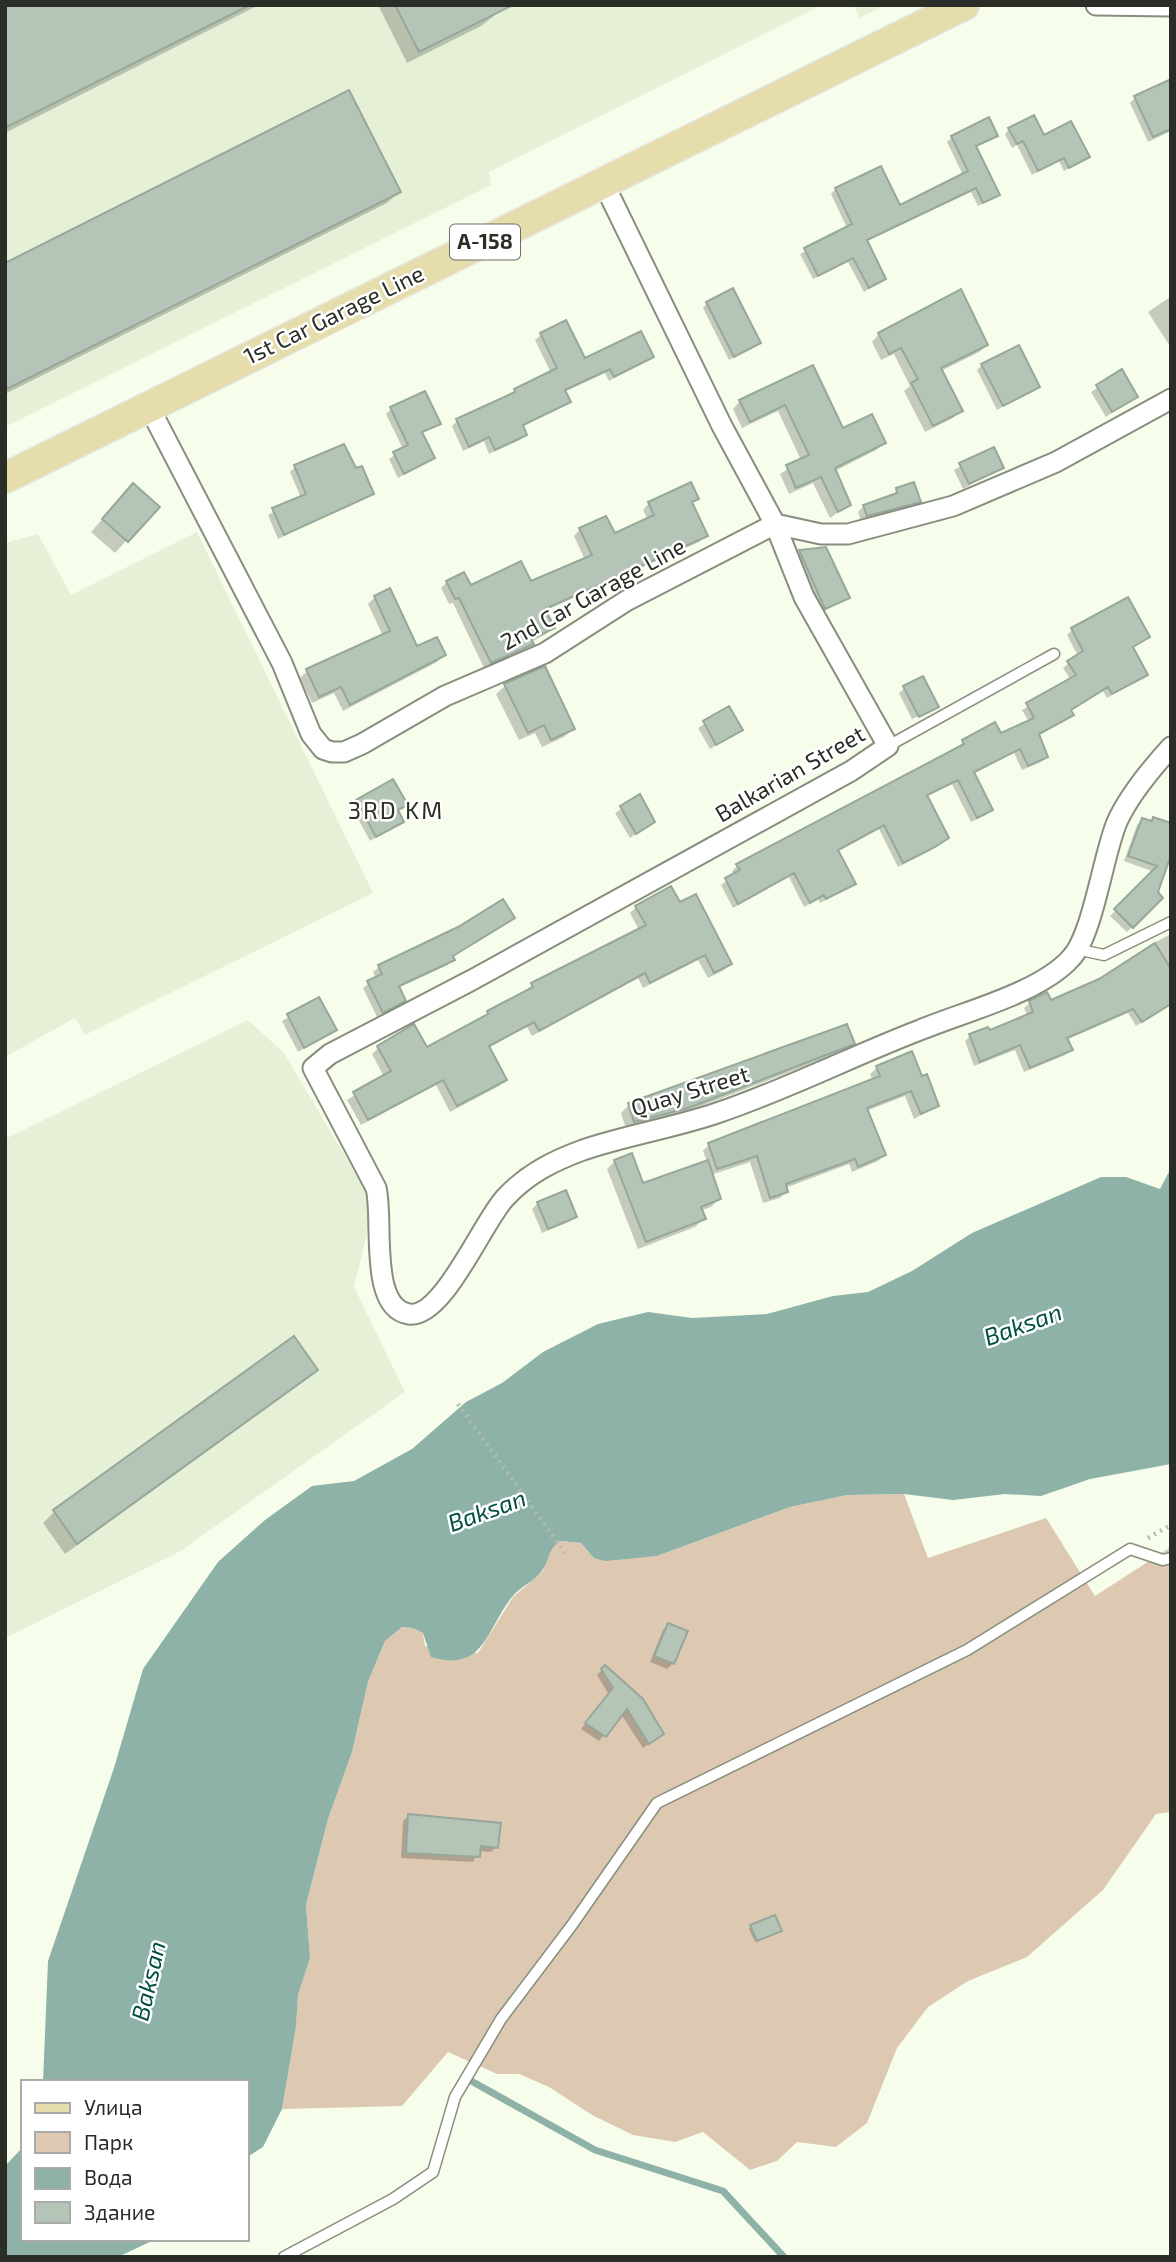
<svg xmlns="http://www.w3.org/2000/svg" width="1176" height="2262" viewBox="0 0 1176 2262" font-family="'Exo 2',sans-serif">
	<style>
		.built { fill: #e6f0d7 }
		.green { fill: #ddc9b2 }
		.water { fill: #8eb1a8 }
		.shadow { fill: #0003 }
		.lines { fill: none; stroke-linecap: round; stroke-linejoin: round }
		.stream { stroke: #8eb1a8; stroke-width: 7 }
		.building { fill: #b4c4b7; stroke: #97a79a; stroke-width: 2 }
		.lane-casing { stroke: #878e7d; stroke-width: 13 }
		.street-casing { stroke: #878e7d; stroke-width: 23 }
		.primary-casing { stroke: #e6e6e5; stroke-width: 33 }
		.path { stroke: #b5bcad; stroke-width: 4.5; stroke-dasharray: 2 5; stroke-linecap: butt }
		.lane { stroke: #fff; stroke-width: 10 }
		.street { stroke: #fff; stroke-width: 19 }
		.primary { stroke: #e6ddac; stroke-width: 30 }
		.labels { text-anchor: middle; stroke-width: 5; stroke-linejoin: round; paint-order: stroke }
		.shield { fill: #fff; stroke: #6b6d68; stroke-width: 2 }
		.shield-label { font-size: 21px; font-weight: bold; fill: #2b2e27 }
		.street-label { font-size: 23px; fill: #2b2e27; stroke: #fff }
		.neighbourhood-label { font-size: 24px; letter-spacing: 2px; fill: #2b3022; stroke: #fff }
		.water-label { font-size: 24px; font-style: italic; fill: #004f42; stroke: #fff }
	</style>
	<rect width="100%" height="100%" fill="#f6feeb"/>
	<path class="built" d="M 5,5 L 822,5 L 489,172 L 491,185 L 5,427 Z
		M 853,5 L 885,5 L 860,18 Z
		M 197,532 L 373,893 L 85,1035 L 75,1018 L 5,1057 L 5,543 L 38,534 L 71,595 Z
		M 248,1020 L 284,1053 L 374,1205 L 354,1287 L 405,1392 L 179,1552 L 5,1638 L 5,1139 Z"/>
	<path class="green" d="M 904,1494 L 928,1558 L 1046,1518 L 1095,1596 L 1171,1547 L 1171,1812 L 1156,1814 L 1103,1890 L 1027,1957 L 968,1981 L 928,2007 L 897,2048 L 867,2123 L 836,2147 L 797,2142 L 777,2161 L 750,2170 L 703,2132 L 675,2142 L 633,2135 L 592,2115 L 549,2087 L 519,2074 L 497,2074 L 448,2052 L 402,2106 L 282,2109 L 296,2027 L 298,1995 L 310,1958 L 306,1905 L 328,1819 L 352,1752 L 368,1682 L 385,1641 L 402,1627 L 413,1628 L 423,1633 L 425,1646 L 478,1653 L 513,1597 L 543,1571 L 550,1548 L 560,1541 L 581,1543 L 594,1558 L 657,1556 L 790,1507 L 847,1495 Z"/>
	<path class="water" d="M 1171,1168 L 1171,1464 L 1090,1479 L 1041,1496 L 1005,1494 L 953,1500 L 904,1494 L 847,1495 L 790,1507 L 657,1556 L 605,1561 L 594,1558 L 581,1543 L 560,1541 C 547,1550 550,1561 541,1572 C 533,1582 520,1587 512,1597 C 486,1629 485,1673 431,1657 L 423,1633 L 413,1628 L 402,1627 L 385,1641 L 368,1682 L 352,1752 L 328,1819 L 306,1905 L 310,1958 L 298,1995 L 296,2027 L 282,2109 L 263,2147 L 247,2157 L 247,2082 L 43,2082 L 48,1961 L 114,1768 L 143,1669 L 218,1562 L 265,1520 L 312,1486 L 354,1481 L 412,1449 L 466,1402 L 502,1383 L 543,1352 L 598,1324 L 648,1312 L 692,1318 L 767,1314 L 833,1296 L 868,1292 L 912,1271 L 972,1233 L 1101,1177 L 1126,1177 L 1160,1189 Z
		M 23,2147 L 23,2239 L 156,2239 L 118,2257 L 5,2257 L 5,2166 Z"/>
	<path class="shadow" d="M 5,5 L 259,5 L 5,133 Z
		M 378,5 L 508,5 L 481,26 L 407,63 Z
		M 1171,85 L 1171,131 L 1148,142 L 1130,103 L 1135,98 Z
		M 1009,129 L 1043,137 L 1088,157 L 1064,171 L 1059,161 L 1032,175 L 1017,145 L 1012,148 L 1005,134 Z
		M 996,135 L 975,148 L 998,194 L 993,199 L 978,206 L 971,192 L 865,242 L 884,279 L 864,292 L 848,262 L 813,279 L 800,254 L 847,228 L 831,194 L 836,189 L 899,207 L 963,175 L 947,142 L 952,137 Z
		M 399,192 L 387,203 L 5,394 L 5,265 Z
		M 1170,297 L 1171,299 L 1171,348 L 1148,312 Z
		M 707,303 L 759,343 L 729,360 L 703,308 Z
		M 879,334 L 986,345 L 979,352 L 941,371 L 961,410 L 953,418 L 925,432 L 904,391 L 910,386 L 894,354 L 881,360 L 872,342 Z
		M 541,335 L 584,360 L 652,357 L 609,381 L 605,373 L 564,392 L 569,401 L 522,427 L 525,435 L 520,440 L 489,454 L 484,441 L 463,451 L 452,426 L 457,421 L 551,373 L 535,340 Z
		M 982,365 L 1038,386 L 997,410 L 977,370 Z
		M 812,367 L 843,430 L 884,443 L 876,450 L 835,471 L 849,505 L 830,518 L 813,483 L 789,494 L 780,474 L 801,460 L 778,411 L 742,428 L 733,409 L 740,401 Z
		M 1122,372 L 1136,396 L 1106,417 L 1091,392 Z
		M 391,409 L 438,423 L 421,434 L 433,458 L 398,478 L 389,459 L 403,449 L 386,414 Z
		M 993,449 L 1002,467 L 963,489 L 954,470 Z
		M 295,467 L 355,470 L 372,493 L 278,539 L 268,515 L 301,498 L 290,472 Z
		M 897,490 L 919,501 L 914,507 L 861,521 L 858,512 L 864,506 L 892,497 Z
		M 122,497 L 157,507 L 115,553 L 91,532 Z
		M 697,498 L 691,504 L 706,535 L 699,542 L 544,611 L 552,628 L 546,634 L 531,642 L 526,650 L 484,668 L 453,603 L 449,604 L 441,588 L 447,582 L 470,588 L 530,583 L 585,560 L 574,536 L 580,529 L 614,536 L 648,520 L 643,510 L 649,503 Z
		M 825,548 L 848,598 L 819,614 L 794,557 L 799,552 Z
		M 375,597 L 417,649 L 444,655 L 437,662 L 343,711 L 334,693 L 312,703 L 300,678 L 307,671 L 383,636 L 368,604 Z
		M 1072,630 L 1148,637 L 1132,648 L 1146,674 L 1107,698 L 1103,691 L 1070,711 L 1072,714 L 1066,720 L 1037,736 L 1046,757 L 1041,762 L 1022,770 L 1014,753 L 973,774 L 991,810 L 986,815 L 971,822 L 952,784 L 926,797 L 947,838 L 928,852 L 898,867 L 879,829 L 837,852 L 854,883 L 848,888 L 820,903 L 818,899 L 804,907 L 789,877 L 733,908 L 721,885 L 735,875 L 732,871 L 737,866 L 959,749 L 963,741 L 1001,736 L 1029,722 L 1022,710 L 1071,680 L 1063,668 L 1078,656 L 1067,635 Z
		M 544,669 L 573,728 L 564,737 L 542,747 L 535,733 L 519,740 L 496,694 L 505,686 Z
		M 905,688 L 937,707 L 912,719 L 899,693 Z
		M 729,709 L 741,730 L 710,749 L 698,728 Z
		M 639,797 L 653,822 L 630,838 L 615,813 Z
		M 357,801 L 405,805 L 397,812 L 402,821 L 370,841 L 351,806 Z
		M 1154,819 L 1171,828 L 1156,892 L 1161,898 L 1127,932 L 1110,916 L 1154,872 L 1124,861 L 1137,825 L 1142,820 L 1150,823 Z
		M 680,905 L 730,964 L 724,970 L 708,978 L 698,960 L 643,988 L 638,978 L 532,1036 L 527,1027 L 488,1048 L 505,1080 L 499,1086 L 450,1112 L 436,1085 L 361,1125 L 347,1100 L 384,1077 L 372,1054 L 378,1048 L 426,1050 L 526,993 L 532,985 L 639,930 L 630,913 L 636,907 Z
		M 513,918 L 452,957 L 448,965 L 398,988 L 404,1000 L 377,1017 L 363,988 L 376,978 L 373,972 L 379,967 L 459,929 Z
		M 1171,934 L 1171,1004 L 1136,1026 L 1128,1013 L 1066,1040 L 1070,1050 L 1065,1055 L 1024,1072 L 1015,1050 L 974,1066 L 965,1041 L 970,1036 L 989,1033 L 1028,1016 L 1024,1008 L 1030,1003 L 1050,1003 L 1100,980 L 1146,951 L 1150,945 Z
		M 319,999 L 335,1030 L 298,1052 L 282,1021 Z
		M 853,1043 L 845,1051 L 678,1115 L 626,1129 L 621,1113 L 629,1105 Z
		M 877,1068 L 921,1078 L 937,1106 L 914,1119 L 905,1096 L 866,1111 L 884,1155 L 878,1161 L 852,1172 L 849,1164 L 785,1188 L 786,1192 L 780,1198 L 763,1203 L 750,1162 L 711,1175 L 719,1199 L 711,1207 L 700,1211 L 704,1219 L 695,1227 L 638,1249 L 607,1169 L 615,1161 L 642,1186 L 707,1162 L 703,1151 L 709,1145 L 873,1081 L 870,1074 Z
		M 538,1203 L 575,1217 L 569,1222 L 542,1233 L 532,1209 Z
		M 316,1370 L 304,1381 L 65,1554 L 43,1523 L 54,1512 Z
		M 668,1625 L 673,1663 L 667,1669 L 650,1662 L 663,1630 Z
		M 605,1667 L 662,1734 L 643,1748 L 621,1714 L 599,1741 L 581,1729 L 609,1695 L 597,1675 Z
		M 408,1816 L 497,1847 L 491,1852 L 479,1851 L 473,1862 L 401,1858 L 403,1821 Z
		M 751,1926 L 777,1932 L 755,1942 L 749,1929 Z"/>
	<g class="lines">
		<path class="stream" d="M 473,2082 L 595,2150 L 723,2191 L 784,2257"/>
	</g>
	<path class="building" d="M 5,5 L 250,5 L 5,128 Z
		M 395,5 L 513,5 L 419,52 Z
		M 1171,79 L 1171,129 L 1153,137 L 1134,96 Z
		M 349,90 L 401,192 L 5,390 L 5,263 Z
		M 1034,115 L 1044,135 L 1071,121 L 1090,157 L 1069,168 L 1064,158 L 1038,171 L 1023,141 L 1017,144 L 1008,128 Z
		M 989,117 L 998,136 L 976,146 L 1000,195 L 983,203 L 976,188 L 867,240 L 886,279 L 869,288 L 853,258 L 818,276 L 804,248 L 852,224 L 835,188 L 881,166 L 900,205 L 968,171 L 951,136 Z
		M 733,288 L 761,343 L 734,357 L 706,302 Z
		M 961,289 L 988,345 L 941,368 L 963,411 L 933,426 L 911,383 L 918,379 L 901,348 L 889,354 L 878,333 Z
		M 566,320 L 585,358 L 641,331 L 654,357 L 614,377 L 610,369 L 565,390 L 571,402 L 523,425 L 527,435 L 495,450 L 489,437 L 469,447 L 456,419 L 515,392 L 514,389 L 557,368 L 540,333 Z
		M 1019,345 L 1040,387 L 1003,406 L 981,364 Z
		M 813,365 L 843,428 L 872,414 L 886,443 L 835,468 L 851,505 L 838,512 L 821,477 L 796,488 L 786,465 L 809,455 L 785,405 L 750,422 L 739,400 Z
		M 1122,369 L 1138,397 L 1112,412 L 1096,385 Z
		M 425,391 L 441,424 L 422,432 L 435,458 L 404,474 L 393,452 L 408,445 L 390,407 Z
		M 344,444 L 356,468 L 362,466 L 374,494 L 284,535 L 272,508 L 306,494 L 294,465 Z
		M 994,447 L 1004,468 L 969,484 L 959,463 Z
		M 691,482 L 699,499 L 692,502 L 708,536 L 545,609 L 555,628 L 531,639 L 534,644 L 491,663 L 459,598 L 455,599 L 446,581 L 464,572 L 471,585 L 521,561 L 531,581 L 592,555 L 579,528 L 606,516 L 615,533 L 654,515 L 648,502 Z
		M 914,482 L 921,502 L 867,516 L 863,505 L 897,493 L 896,488 Z
		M 133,483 L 160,507 L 128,542 L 102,519 Z
		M 826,547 L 850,598 L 825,609 L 799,550 Z
		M 390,588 L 417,646 L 437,637 L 446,655 L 350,705 L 341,687 L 319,697 L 306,669 L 390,631 L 374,596 Z
		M 1128,597 L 1150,637 L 1133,647 L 1148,675 L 1112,694 L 1108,687 L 1071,710 L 1074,715 L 1039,734 L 1048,757 L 1028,766 L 1020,749 L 974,772 L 993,810 L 977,818 L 958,780 L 927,795 L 949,838 L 935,847 L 903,863 L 884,825 L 838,850 L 856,884 L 826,899 L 824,895 L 810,903 L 794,873 L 738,904 L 725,878 L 740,870 L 736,864 L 964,744 L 962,740 L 995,722 L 1001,733 L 1034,718 L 1026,703 L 1076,675 L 1067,661 L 1083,651 L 1071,628 Z
		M 545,666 L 575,729 L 551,740 L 544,725 L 528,733 L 504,684 Z
		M 923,676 L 939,707 L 919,717 L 903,686 Z
		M 729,706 L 743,730 L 716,745 L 703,721 Z
		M 393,779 L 408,805 L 398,810 L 404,822 L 376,837 L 356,800 Z
		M 640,794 L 655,822 L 636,834 L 620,806 Z
		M 1153,817 L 1171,823 L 1171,855 L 1158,892 L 1163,898 L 1133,928 L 1114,909 L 1157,866 L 1128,856 L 1142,818 L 1152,821 Z
		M 671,886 L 680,902 L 696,894 L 732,964 L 714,973 L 705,955 L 650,983 L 645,973 L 539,1031 L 534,1022 L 489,1046 L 507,1080 L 457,1106 L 443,1080 L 368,1120 L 353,1092 L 391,1071 L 377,1046 L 414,1024 L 427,1047 L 488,1014 L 487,1011 L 533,987 L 531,983 L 646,925 L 635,906 Z
		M 503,899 L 515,918 L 453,956 L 455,960 L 399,986 L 406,1001 L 383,1013 L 367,981 L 382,974 L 378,965 L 458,927 Z
		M 1155,943 L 1171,969 L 1171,1004 L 1142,1022 L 1133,1009 L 1067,1038 L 1073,1050 L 1030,1068 L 1020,1045 L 980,1062 L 969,1034 L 988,1027 L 990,1030 L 1033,1012 L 1029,1001 L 1047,992 L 1051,1000 L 1099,979 Z
		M 319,997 L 337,1030 L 304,1048 L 287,1014 Z
		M 847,1024 L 855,1044 L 688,1108 L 634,1122 L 628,1103 Z
		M 912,1051 L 922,1076 L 927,1074 L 939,1106 L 921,1114 L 911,1091 L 867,1108 L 886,1155 L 858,1167 L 855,1159 L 786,1184 L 788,1192 L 770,1198 L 757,1156 L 717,1169 L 708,1143 L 880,1076 L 876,1066 Z
		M 632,1153 L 643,1183 L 708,1160 L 721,1199 L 701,1207 L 706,1219 L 646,1242 L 614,1160 Z
		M 566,1190 L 577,1217 L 548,1229 L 537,1202 Z
		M 294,1336 L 318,1370 L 77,1544 L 53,1510 Z
		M 668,1623 L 688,1631 L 674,1664 L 654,1656 Z
		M 605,1665 L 643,1699 L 664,1734 L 649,1744 L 627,1709 L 606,1737 L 585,1723 L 613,1688 L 601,1669 Z
		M 408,1814 L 501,1823 L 498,1848 L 481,1846 L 480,1857 L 406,1853 Z
		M 775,1915 L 782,1931 L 757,1941 L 750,1925 Z"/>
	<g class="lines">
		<defs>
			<path id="lane" d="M 888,746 L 1054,654
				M 1076,949 L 1104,955 L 1171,922
				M 284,2257 L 393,2199 L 433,2172 L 455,2097 L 501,2019 L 572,1925 L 657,1803 L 967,1650 L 1130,1549 L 1163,1560 L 1171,1558"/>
			<path id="street" d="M 1096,5 L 1171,6
				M 604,184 L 722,426 L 775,524 L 804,597 L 888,746 L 851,771 L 472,980 L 330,1054 L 313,1068 L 376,1188 C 384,1218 368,1308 409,1314 C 443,1319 483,1221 505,1198 C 527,1174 553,1161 583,1150 C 627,1135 673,1128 717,1113 C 786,1090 852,1056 920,1030 C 963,1012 1040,993 1071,958 C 1093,935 1103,855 1117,822 C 1129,795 1151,769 1171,747
				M 148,405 L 282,663 L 311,734 L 323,749 L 332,752 L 344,752 L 362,744 L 445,696 L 545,653 L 626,601 L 775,524 L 821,534 L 848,534 L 953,506 L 1056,462 L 1171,399"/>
			<path id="primary" d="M 5,478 L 964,5"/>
		</defs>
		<use href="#lane" class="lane-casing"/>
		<use href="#street" class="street-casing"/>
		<use href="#primary" class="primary-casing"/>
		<path class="path" d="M 458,1404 L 568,1557
			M 1148,1538 L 1171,1525"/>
		<use href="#lane" class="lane"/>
		<use href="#street" class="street"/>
		<use href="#primary" class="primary"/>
	</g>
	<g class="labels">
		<rect class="shield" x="450" y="224.5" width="70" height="35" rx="5"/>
		<g class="shield-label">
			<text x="485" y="249">А-158</text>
		</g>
		<g class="street-label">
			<text transform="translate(334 315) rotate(-26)" y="8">1st Car Garage Line</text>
			<text transform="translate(593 594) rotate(-29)" y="8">2nd Car Garage Line</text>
			<text transform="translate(790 774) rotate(-30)" y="8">Balkarian Street</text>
			<text transform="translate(690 1091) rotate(-17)" y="8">Quay Street</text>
		</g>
		<g class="neighbourhood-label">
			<text x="396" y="819">3RD KM</text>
		</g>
		<g class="water-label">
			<text transform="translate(1023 1325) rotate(-20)" y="8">Baksan</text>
			<text transform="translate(487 1511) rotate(-20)" y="8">Baksan</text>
			<text transform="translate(149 1981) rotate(-77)" y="8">Baksan</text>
		</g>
	</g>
	<rect width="1176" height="2262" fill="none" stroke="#2b2e27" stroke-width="14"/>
	<rect x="21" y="2080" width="228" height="161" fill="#ffffff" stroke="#aaaba9" stroke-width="2"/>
	<rect x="35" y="2103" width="35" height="10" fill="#e6ddac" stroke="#aaaba9" stroke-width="2"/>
	<text x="84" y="2115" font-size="21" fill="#2b2e27">Улица</text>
	<rect x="35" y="2132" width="35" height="21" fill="#ddc9b2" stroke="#aaaba9" stroke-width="2"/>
	<text x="84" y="2150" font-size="21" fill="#2b2e27">Парк</text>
	<rect x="35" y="2168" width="35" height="21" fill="#8eb1a8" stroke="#aaaba9" stroke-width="2"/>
	<text x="84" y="2185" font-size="21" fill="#2b2e27">Вода</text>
	<rect x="35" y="2202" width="35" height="21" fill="#b4c4b7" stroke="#aaaba9" stroke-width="2"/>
	<text x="84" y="2220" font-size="21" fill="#2b2e27">Здание</text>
</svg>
